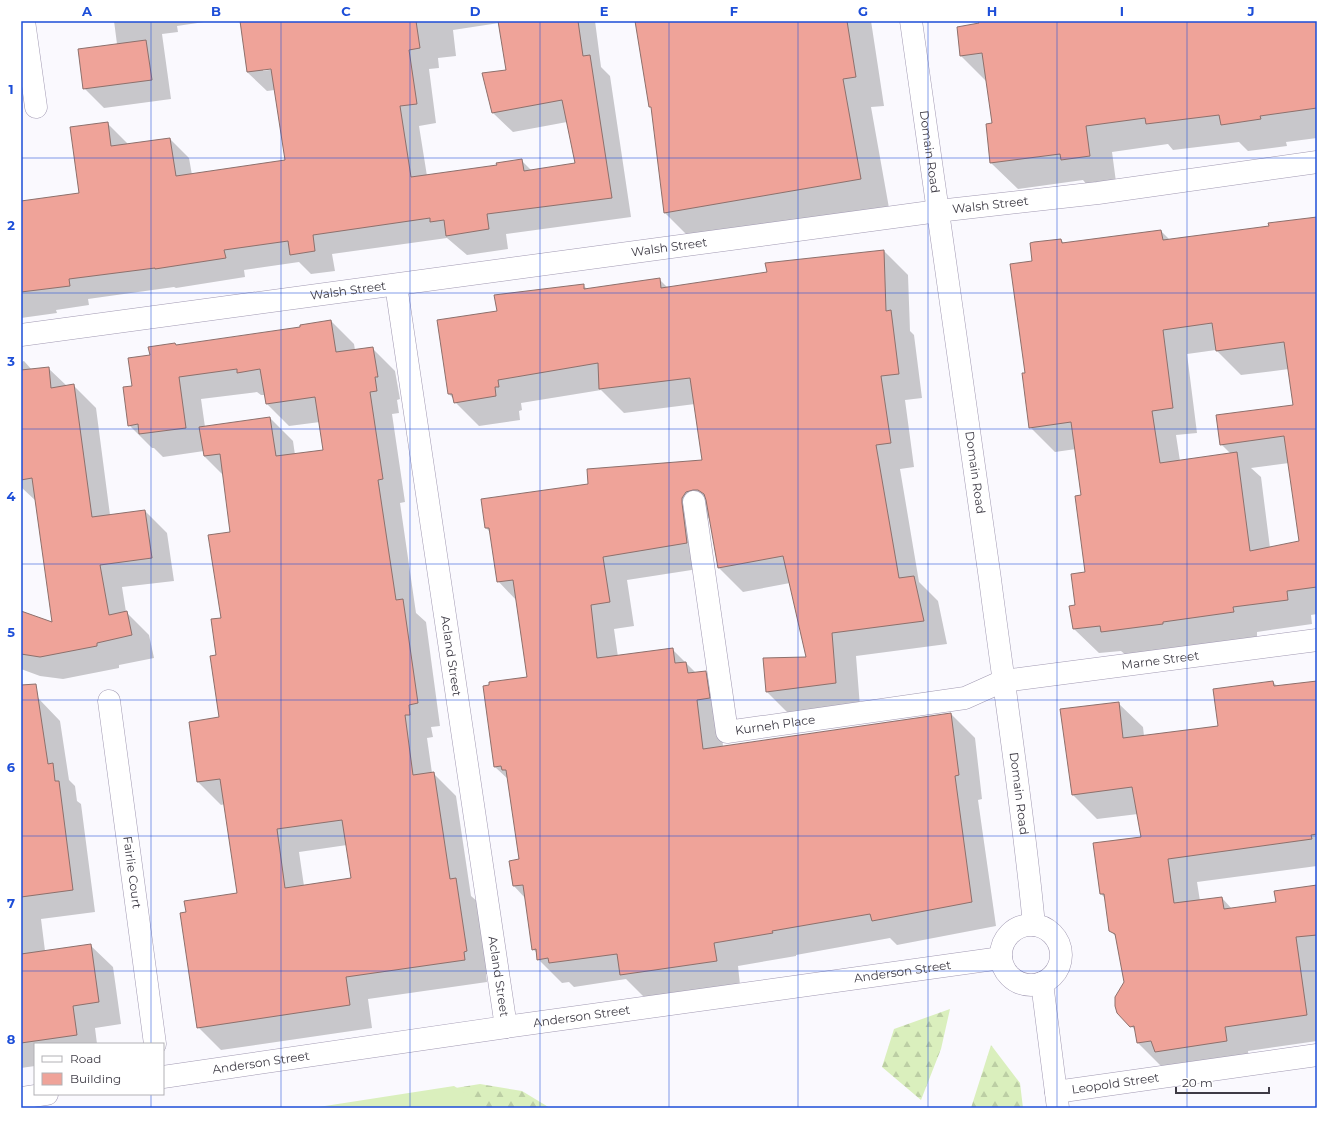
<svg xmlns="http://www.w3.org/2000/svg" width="1338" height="1129" viewBox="0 0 1338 1129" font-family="Montserrat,sans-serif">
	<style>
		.forest { fill: url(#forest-firs) }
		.green { fill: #daefbd }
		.shadow { fill: #0003; fill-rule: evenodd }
		.building { fill: #efa399; stroke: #8d706c; fill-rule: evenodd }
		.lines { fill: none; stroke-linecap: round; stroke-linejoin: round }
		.minor-casing { stroke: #a199b2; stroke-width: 23 }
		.tertiary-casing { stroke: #a199b2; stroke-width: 23 }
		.minor { stroke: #fff; stroke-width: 22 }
		.tertiary { stroke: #fff; stroke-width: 22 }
		.grid { fill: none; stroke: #1d4ed8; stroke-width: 1; stroke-opacity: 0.55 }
		.labels { text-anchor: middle; stroke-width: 4; stroke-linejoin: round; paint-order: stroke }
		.street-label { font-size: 12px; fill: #3e3b45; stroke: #fff }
		.neatline { fill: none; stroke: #1d4ed8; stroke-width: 1.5 }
		.grid-label { font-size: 13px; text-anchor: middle; font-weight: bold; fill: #1d4ed8 }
	</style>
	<defs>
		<pattern id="forest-firs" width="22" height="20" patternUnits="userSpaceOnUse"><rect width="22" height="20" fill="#daefbd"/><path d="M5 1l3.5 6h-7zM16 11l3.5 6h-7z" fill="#bccea4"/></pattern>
	</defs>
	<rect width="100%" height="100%" fill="#faf9fe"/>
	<path class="forest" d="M 950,1009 L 941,1049 L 921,1100 L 882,1067 L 894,1029 Z
		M 991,1045 L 1020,1083 L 1023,1108 L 971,1108 Z
		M 480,1084 L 522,1091 L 550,1108 L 386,1108 L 443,1090 Z"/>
	<path class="green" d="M 454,1086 L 489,1108 L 312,1108 Z"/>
	<path class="shadow" d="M 114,21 L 211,21 L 177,26 L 178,32 L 162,34 L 171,99 L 104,108 L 84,88 L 117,44 Z
		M 241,21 L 595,21 L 601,67 L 610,76 L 631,217 L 506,234 L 508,249 L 467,255 L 447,238 L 332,254 L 335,271 L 311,274 L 299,262 L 244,270 L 245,277 L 176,288 L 174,287 L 88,299 L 89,305 L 56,310 L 57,313 L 21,318 L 21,202 L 80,194 L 107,123 L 127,143 L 127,145 L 170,139 L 189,158 L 192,175 L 286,161 L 275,90 L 267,91 L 247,72 ZM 499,23 L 507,70 L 493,113 L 513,132 L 567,122 L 577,164 L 532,171 L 521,160 L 498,166 L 427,176 L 419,126 L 436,123 L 429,69 L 439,68 L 438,58 L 456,56 L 453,30 ZM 263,69 L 276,69 L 263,71 Z
		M 636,21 L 871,21 L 884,106 L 871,107 L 889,208 L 694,242 L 665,213 L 652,108 L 650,106 Z
		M 979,21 L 1317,21 L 1317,138 L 1286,142 L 1287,146 L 1248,151 L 1239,142 L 1173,150 L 1168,144 L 1112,152 L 1116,182 L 1088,186 L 1083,180 L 1018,189 L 991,163 L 993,124 L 987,82 L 961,56 L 980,24 Z
		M 1317,218 L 1317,614 L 1311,615 L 1312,624 L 1257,632 L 1257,637 L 1127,656 L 1121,651 L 1099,653 L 1074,629 L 1070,607 L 1076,606 L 1086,573 L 1082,496 L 1076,449 L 1055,452 L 1030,427 L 1026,374 L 1033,262 L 1061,240 L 1065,244 L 1161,231 L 1170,240 L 1270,227 ZM 1216,350 L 1241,375 L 1289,369 L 1294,406 L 1221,444 L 1231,454 L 1180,461 L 1176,435 L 1197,433 L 1187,354 ZM 1289,463 L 1300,542 L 1270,548 L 1261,477 L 1251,468 Z
		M 884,251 L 908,275 L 910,331 L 914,335 L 922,398 L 905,400 L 914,467 L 900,469 L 919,582 L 938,601 L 947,644 L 856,656 L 860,707 L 791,716 L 767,692 L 807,658 L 790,583 L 743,592 L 719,568 L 710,516 L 706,522 L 711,567 L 627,580 L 634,626 L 614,629 L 618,657 L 672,649 L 696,673 L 705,672 L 729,696 L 721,724 L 723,747 L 951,714 L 975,738 L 982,799 L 978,800 L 996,926 L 897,945 L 890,938 L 796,955 L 796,956 L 738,966 L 740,985 L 645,998 L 626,979 L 574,987 L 569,982 L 562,983 L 538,959 L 538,954 L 533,949 L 525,898 L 514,886 L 520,860 L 509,780 L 495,767 L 528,678 L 517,601 L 498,581 L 490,532 L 486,528 L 590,485 L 703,461 L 695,404 L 624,413 L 601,390 L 521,403 L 522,410 L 519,411 L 520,420 L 479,426 L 455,402 L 454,399 L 449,394 L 498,312 L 583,285 L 588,290 L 659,279 L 668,288 L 768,273 Z
		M 331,321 L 354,344 L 355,350 L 372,348 L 395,371 L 400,399 L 397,400 L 399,413 L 392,414 L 405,502 L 400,503 L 416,613 L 426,622 L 440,726 L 431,727 L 433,737 L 427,738 L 432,773 L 433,773 L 456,796 L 471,896 L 478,902 L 489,974 L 486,974 L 487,982 L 368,999 L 372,1028 L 221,1050 L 198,1027 L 238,894 L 225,804 L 221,805 L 198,782 L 190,723 L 220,718 L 217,656 L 231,532 L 223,475 L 204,456 L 204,451 L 163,457 L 154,448 L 152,448 L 129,425 L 134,387 L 151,356 L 177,346 L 301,328 ZM 257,392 L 261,395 L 265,395 L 266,403 L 289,426 L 320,422 L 324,451 L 295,455 L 293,441 L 270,418 L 205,427 L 201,399 ZM 347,845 L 352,879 L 304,886 L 299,852 Z
		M 24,361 L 32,370 L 48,368 L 67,386 L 73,385 L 96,408 L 110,515 L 145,511 L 167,533 L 174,581 L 122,587 L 126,612 L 149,635 L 154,658 L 119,665 L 119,668 L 63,679 L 40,676 L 21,669 L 21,612 L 53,623 L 37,502 L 21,487 L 21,362 Z
		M 1273,682 L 1278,687 L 1317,682 L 1317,866 L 1197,882 L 1200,901 L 1222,898 L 1232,909 L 1277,903 L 1317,886 L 1317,1041 L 1248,1051 L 1250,1065 L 1162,1067 L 1138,1043 L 1136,1031 L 1118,1012 L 1125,983 L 1116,937 L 1110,930 L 1106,899 L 1101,894 L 1142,838 L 1138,814 L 1097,819 L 1073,795 L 1061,710 L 1118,703 L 1143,727 L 1144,736 L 1219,726 Z
		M 38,698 L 60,721 L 69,780 L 75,786 L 77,801 L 81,804 L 95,912 L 41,919 L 45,951 L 90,945 L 113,967 L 121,1024 L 95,1028 L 97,1044 L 35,1044 L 35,1066 L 21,1068 L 21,700 Z
		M 1316,1089 L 1317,1089 L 1317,1101 Z"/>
	<path class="building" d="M 240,21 L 416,21 L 420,48 L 409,50 L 417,104 L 400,106 L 411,177 L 497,165 L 496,163 L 522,159 L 524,171 L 575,163 L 562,100 L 492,113 L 482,73 L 506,70 L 498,21 L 578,21 L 583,56 L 590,55 L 612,198 L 487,214 L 489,229 L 446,236 L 444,220 L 430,222 L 430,218 L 313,235 L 315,251 L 290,255 L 288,241 L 224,250 L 226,258 L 155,269 L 155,268 L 69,279 L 70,286 L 21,292 L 21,201 L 79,193 L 70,127 L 108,122 L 111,146 L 170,138 L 176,176 L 285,160 L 271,69 L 247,72 Z
		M 635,21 L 847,21 L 856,77 L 843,79 L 861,179 L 664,213 L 651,107 L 649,107 Z
		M 978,21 L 1317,21 L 1317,108 L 1260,116 L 1261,119 L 1221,125 L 1219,115 L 1146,124 L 1145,118 L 1086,126 L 1090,156 L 1061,160 L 1060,154 L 990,163 L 986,124 L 992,123 L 982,53 L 960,56 L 957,27 L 979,23 Z
		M 146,40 L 152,80 L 83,89 L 78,49 Z
		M 1317,217 L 1317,587 L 1287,591 L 1288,600 L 1233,607 L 1234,612 L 1163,622 L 1163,624 L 1101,632 L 1100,626 L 1073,629 L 1069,606 L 1075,605 L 1071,574 L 1085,572 L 1075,496 L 1081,495 L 1071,422 L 1029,428 L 1022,373 L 1025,373 L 1010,264 L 1032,261 L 1030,243 L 1034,242 L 1061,239 L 1062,243 L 1161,230 L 1163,240 L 1269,226 L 1268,223 ZM 1212,323 L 1216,351 L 1284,342 L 1293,405 L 1216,415 L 1220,445 L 1284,436 L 1299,541 L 1250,551 L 1237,452 L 1160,463 L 1152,411 L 1173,408 L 1163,330 Z
		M 884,250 L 886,311 L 891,310 L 899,374 L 881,376 L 891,443 L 876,445 L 899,578 L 914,576 L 924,621 L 832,633 L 836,683 L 766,692 L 763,658 L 806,657 L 783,556 L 718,568 L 706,500 L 704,494 L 698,490 L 693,490 L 686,492 L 682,498 L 682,503 L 687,543 L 603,557 L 610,602 L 591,605 L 597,658 L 673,648 L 675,663 L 686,662 L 688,673 L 706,671 L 710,698 L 697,700 L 703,749 L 951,713 L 959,775 L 955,776 L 972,902 L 872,921 L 870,914 L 772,931 L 773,933 L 714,943 L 717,961 L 620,975 L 617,954 L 549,963 L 548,958 L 537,960 L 536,949 L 532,950 L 523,885 L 513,886 L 509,861 L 519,859 L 506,770 L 502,770 L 501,766 L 494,767 L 483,686 L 489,685 L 489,682 L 527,677 L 513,580 L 497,582 L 489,528 L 485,528 L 481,499 L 588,484 L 587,469 L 702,460 L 690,378 L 599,389 L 598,363 L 498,380 L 499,387 L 495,387 L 496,396 L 454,403 L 452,394 L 448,394 L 437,320 L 497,311 L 494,295 L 584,284 L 584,289 L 660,278 L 661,288 L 767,272 L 765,263 Z
		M 331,320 L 336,352 L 373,347 L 378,377 L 375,377 L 377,391 L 370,392 L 383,479 L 378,480 L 396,600 L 403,599 L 418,703 L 409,705 L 410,715 L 405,715 L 413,775 L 434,772 L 450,879 L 456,878 L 467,951 L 464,952 L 465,960 L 346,977 L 350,1005 L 197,1028 L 180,913 L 186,912 L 184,901 L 237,893 L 220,779 L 197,782 L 189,722 L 219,717 L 210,656 L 216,655 L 211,619 L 221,618 L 208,535 L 230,532 L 220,454 L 204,456 L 199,427 L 270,417 L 276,456 L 323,450 L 315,397 L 266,404 L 260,369 L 237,373 L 237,369 L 179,377 L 186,428 L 139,434 L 138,424 L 128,426 L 123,387 L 132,386 L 128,358 L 150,355 L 148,347 L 175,343 L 176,345 L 300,327 L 300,325 ZM 342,820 L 351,878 L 285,888 L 277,829 Z
		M 49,367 L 51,388 L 74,384 L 92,517 L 145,510 L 152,558 L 100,565 L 109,615 L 127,611 L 132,635 L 97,643 L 97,646 L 40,657 L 21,654 L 21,611 L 52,622 L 32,478 L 21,480 L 21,370 Z
		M 1273,681 L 1274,686 L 1317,681 L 1317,834 L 1311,835 L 1312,839 L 1168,859 L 1174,903 L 1222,897 L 1224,909 L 1276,902 L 1274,891 L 1317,885 L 1317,935 L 1296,937 L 1307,1015 L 1225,1027 L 1227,1041 L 1155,1052 L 1151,1041 L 1137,1043 L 1134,1026 L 1130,1027 L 1117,1013 L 1115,1006 L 1115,997 L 1124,982 L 1115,934 L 1109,931 L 1104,894 L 1100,894 L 1093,843 L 1141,837 L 1132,787 L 1072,795 L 1060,709 L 1119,702 L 1123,738 L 1218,726 L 1213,689 Z
		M 36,684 L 48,764 L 53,763 L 55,781 L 59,781 L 73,890 L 21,897 L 21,685 Z
		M 91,944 L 99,1002 L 73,1006 L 77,1035 L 21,1043 L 21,954 Z"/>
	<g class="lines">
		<defs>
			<g id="minor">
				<path d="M 24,21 L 36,107"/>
				<path id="s1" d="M 396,285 L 506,1027"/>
				<path id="s2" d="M 21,335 L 938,211 L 1098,193 L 1317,162"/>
				<path id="s3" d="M 694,502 L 727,732 L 965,698 L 1003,681 L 1317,640"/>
				<path id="s4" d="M 109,701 L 155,1044"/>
				<path id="s5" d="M 1056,1092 L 1317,1055"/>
			</g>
			<g id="tertiary">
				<path id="s6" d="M 911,21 C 937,207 964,393 990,579 C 1005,695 1023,809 1034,925"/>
				<circle cx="1031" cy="955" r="30"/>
				<path d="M 1042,983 L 1058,1108"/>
				<path id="s7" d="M 163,1077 L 506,1027 L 1001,958"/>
				<path d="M 21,1098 L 47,1094"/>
			</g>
		</defs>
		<use href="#minor" class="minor-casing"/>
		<use href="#tertiary" class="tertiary-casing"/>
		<use href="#minor" class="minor"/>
		<use href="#tertiary" class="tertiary"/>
	</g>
	<path class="grid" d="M 151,21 L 151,1044M 281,21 L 281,1108M 410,21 L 410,1108M 540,21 L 540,1108M 669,21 L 669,1108M 798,21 L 798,1108M 928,21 L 928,1108M 1057,21 L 1057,1108M 1187,21 L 1187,1108M 21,158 L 1317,158M 21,293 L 1317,293M 21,429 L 1317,429M 21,564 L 1317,564M 21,700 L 1317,700M 21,836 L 1317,836M 21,971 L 1317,971M 151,1094 L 151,1108"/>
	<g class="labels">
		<g class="street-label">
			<text dy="4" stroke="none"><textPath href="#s6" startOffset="132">Domain Road</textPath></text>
			<text dy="4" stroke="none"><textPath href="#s2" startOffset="978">Walsh Street</textPath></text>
			<text dy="4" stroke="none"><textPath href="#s2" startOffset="654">Walsh Street</textPath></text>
			<text dy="4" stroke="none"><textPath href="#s2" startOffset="330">Walsh Street</textPath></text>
			<text dy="4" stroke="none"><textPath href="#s6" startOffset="456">Domain Road</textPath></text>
			<text dy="4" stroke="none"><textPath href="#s1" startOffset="375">Acland Street</textPath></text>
			<text dy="4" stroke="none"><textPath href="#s3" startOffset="673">Marne Street</textPath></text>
			<text dy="4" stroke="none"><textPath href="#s3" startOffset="281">Kurneh Place</textPath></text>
			<text dy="4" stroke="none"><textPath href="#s6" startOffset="780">Domain Road</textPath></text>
			<text dy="4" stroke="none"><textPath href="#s4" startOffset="173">Fairlie Court</textPath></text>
			<text dy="4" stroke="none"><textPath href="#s7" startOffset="747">Anderson Street</textPath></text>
			<text dy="4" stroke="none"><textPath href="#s1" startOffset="699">Acland Street</textPath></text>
			<text dy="4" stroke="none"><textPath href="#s7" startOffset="423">Anderson Street</textPath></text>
			<text dy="4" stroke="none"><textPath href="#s7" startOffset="99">Anderson Street</textPath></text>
			<text dy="4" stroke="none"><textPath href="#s5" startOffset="60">Leopold Street</textPath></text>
		</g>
	</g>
	<rect width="1338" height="1129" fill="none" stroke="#ffffff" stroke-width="44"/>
	<rect x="34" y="1043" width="130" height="52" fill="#ffffff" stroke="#b2b1b5"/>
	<rect x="42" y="1056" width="20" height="6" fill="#ffffff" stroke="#b2b1b5"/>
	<text x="70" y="1063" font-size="12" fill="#3e3b45">Road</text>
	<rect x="42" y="1073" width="20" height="12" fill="#efa399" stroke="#b2b1b5"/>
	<text x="70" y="1083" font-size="12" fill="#3e3b45">Building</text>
	<path d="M1176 1087v6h93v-6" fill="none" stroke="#3e3b45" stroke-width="2"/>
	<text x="1182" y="1087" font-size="12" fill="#3e3b45" stroke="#ffffff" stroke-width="3" paint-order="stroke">20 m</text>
	<rect x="22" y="22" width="1294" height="1085" class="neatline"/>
	<g class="grid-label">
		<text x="87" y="16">A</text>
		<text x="216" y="16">B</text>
		<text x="346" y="16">C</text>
		<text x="475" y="16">D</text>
		<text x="604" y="16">E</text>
		<text x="734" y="16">F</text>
		<text x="863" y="16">G</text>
		<text x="992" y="16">H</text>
		<text x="1122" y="16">I</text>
		<text x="1251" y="16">J</text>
		<text x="11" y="94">1</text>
		<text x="11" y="230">2</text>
		<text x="11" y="366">3</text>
		<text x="11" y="501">4</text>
		<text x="11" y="637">5</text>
		<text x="11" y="772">6</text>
		<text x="11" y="908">7</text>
		<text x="11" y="1044">8</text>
	</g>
</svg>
